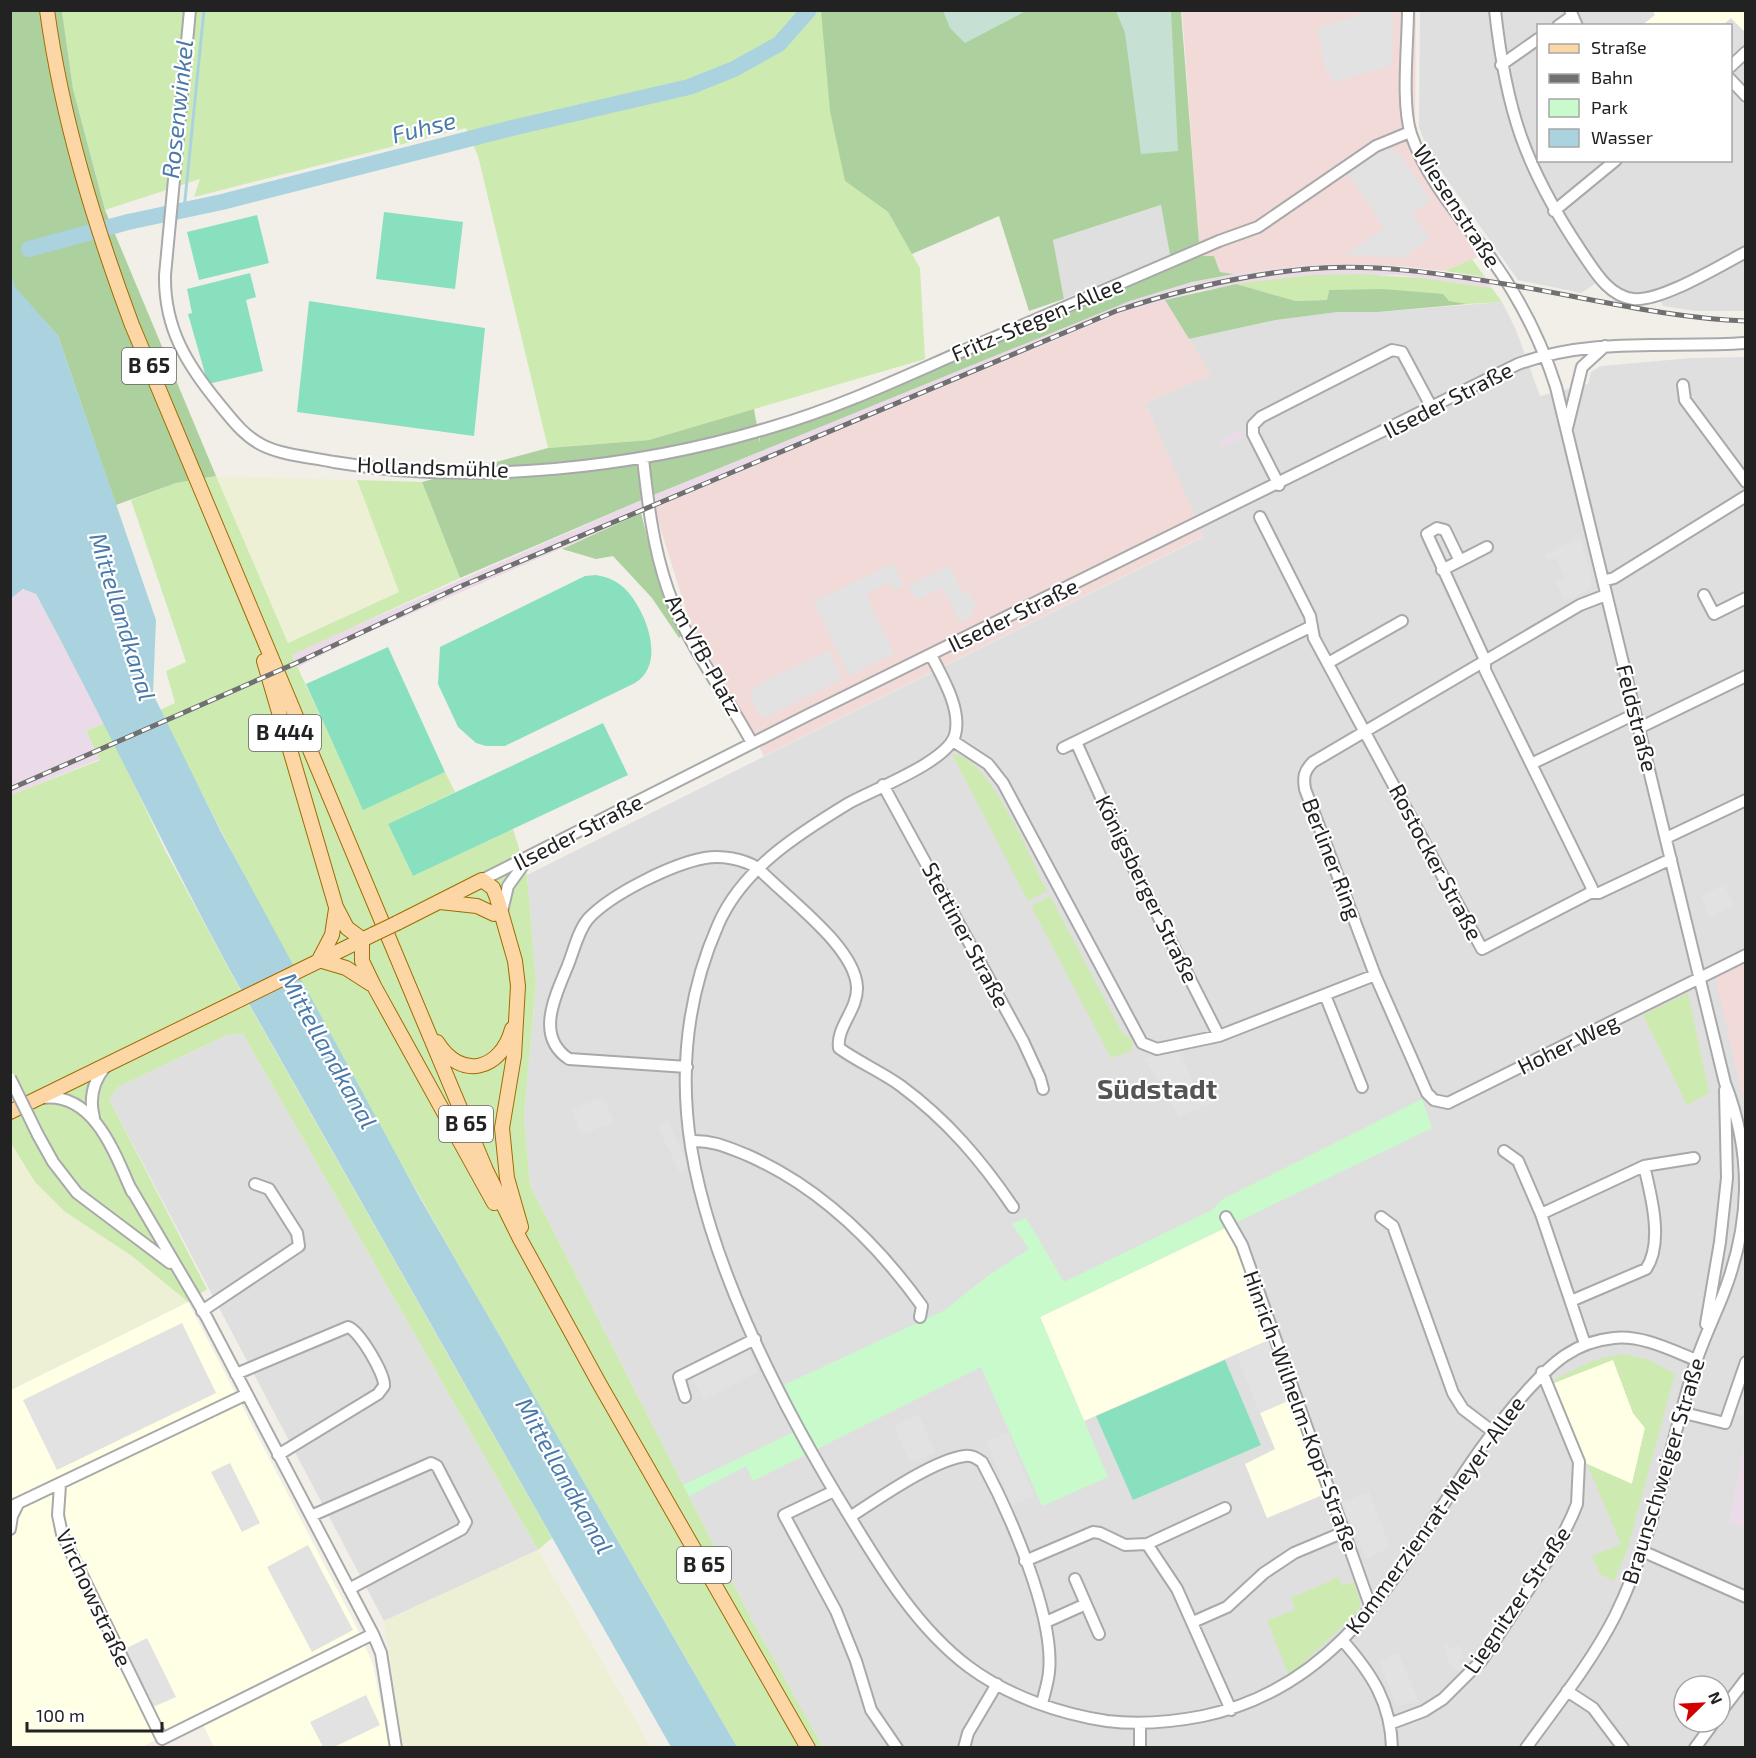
<svg xmlns="http://www.w3.org/2000/svg" width="1756" height="1758" viewBox="0 0 1756 1758" font-family="'Exo 2',sans-serif">
	<style>
		.residential { fill: #e0dfdf; fill-rule: evenodd }
		.commercial { fill: #f2dad9 }
		.industrial { fill: #ebdbe8 }
		.education { fill: #ffffe5 }
		.farmland { fill: #eef0d5 }
		.grass { fill: #cdebb0 }
		.forest { fill: #add19e }
		.wetland { fill: #c6e0d4 }
		.park { fill: #c8facc }
		.pitch { fill: #88e0be }
		.parking { fill: #e2e2e2 }
		.water { fill: #aad3df }
		.lines { fill: none; stroke-linecap: round; stroke-linejoin: round }
		.stream { stroke: #aad3df; stroke-width: 3 }
		.river { stroke: #aad3df; stroke-width: 16 }
		.minor-casing { stroke: #a9a9a9; stroke-width: 14 }
		.major-casing { stroke: #a06b00; stroke-width: 16 }
		.minor { stroke: #fff; stroke-width: 10 }
		.major { stroke: #fcd6a4; stroke-width: 14 }
		.rail-casing { stroke: #707070; stroke-width: 5 }
		.rail { stroke: #fff; stroke-width: 3; stroke-dasharray: 9; stroke-linecap: butt }
		.minor-bridge-casing { stroke: #a9a9a9; stroke-width: 14; stroke-linecap: butt }
		.major-bridge-casing { stroke: #a06b00; stroke-width: 16; stroke-linecap: butt }
		.minor-bridge { stroke: #fff; stroke-width: 10 }
		.major-bridge { stroke: #fcd6a4; stroke-width: 14 }
		.labels { text-anchor: middle; stroke-width: 4.5; stroke-linejoin: round; paint-order: stroke }
		.shield { fill: #fff; stroke: #646464; stroke-width: 1.5 }
		.shield-label { font-size: 21px; font-weight: bold; fill: #222 }
		.street-label { font-size: 22px; fill: #222; stroke: #fff }
		.water-label { font-size: 24px; font-style: italic; fill: #4a7aab; stroke: #fff }
		.district-label { font-size: 28px; font-weight: bold; fill: #555; stroke: #fff }
	</style>
	<rect width="100%" height="100%" fill="#f2efe9"/>
	<path class="residential" d="M 1420,11 L 1745,11 L 1745,311 L 1695,311 L 1663,306 L 1656,291 L 1626,293 L 1604,278 L 1581,293 L 1518,280 L 1429,154 L 1419,127 ZM 1538,26 L 1730,26 L 1730,160 L 1538,160 Z
		M 1162,205 L 1170,255 L 1064,299 L 1053,240 Z
		M 1502,302 L 1516,330 L 1540,396 L 1588,384 L 1591,372 L 1601,366 L 1692,358 L 1745,357 L 1746,960 L 1735,1057 L 1746,1107 L 1746,1376 L 1733,1413 L 1745,1417 L 1746,1438 L 1730,1522 L 1745,1527 L 1745,1747 L 823,1747 L 753,1622 L 530,1185 L 524,1117 L 536,982 L 527,875 L 1203,537 L 1145,403 L 1210,375 L 1189,339 L 1276,320 L 1338,312 L 1378,312 ZM 1684,1686 L 1720,1686 L 1720,1722 L 1684,1722 Z
		M 243,1034 L 538,1550 L 384,1621 L 109,1099 L 118,1087 L 227,1035 Z"/>
	<path class="commercial" d="M 1182,11 L 1416,11 L 1415,128 L 1424,153 L 1487,248 L 1478,257 L 1445,271 L 1399,266 L 1309,265 L 1234,274 L 1220,272 L 1214,256 L 1200,256 Z
		M 1165,300 L 1211,375 L 1145,403 L 1204,536 L 764,756 L 690,623 L 654,508 L 1118,314 Z
		M 1745,960 L 1745,1107 L 1715,976 Z"/>
	<path class="industrial" d="M 1363,264 L 1485,277 L 1492,288 L 1398,275 L 1310,275 L 1198,291 L 1118,314 L 654,508 L 356,638 L 298,667 L 292,654 L 651,496 L 1130,301 L 1193,282 L 1234,274 L 1309,265 Z
		M 1240,430 L 1244,437 L 1223,448 L 1219,441 Z
		M 26,589 L 36,594 L 105,723 L 86,731 L 100,759 L 11,795 L 11,598 L 14,593 Z
		M 1745,1438 L 1746,1527 L 1745,1527 L 1730,1523 Z"/>
	<path class="education" d="M 1653,11 L 1745,11 L 1745,32 L 1731,18 L 1723,25 L 1641,26 L 1655,15 Z
		M 1227,1227 L 1271,1339 L 1084,1421 L 1040,1317 Z
		M 188,1302 L 354,1622 L 373,1664 L 389,1747 L 214,1747 L 200,1719 L 141,1747 L 11,1748 L 11,1390 Z
		M 1613,1359 L 1633,1413 L 1645,1428 L 1632,1484 L 1587,1464 L 1554,1383 Z
		M 1292,1399 L 1325,1494 L 1267,1518 L 1245,1464 L 1275,1449 L 1260,1413 Z"/>
	<path class="farmland" d="M 216,476 L 357,480 L 399,592 L 288,643 Z
		M 11,1143 L 132,1256 L 188,1302 L 11,1390 Z
		M 538,1550 L 651,1747 L 403,1747 L 384,1621 Z"/>
	<path class="grass" d="M 62,11 L 821,11 L 845,181 L 888,212 L 920,268 L 925,359 L 649,440 L 548,448 L 478,156 L 466,128 L 194,197 L 200,179 L 105,210 L 73,89 Z
		M 1472,259 L 1485,277 L 1445,271 Z
		M 1361,274 L 1422,278 L 1492,288 L 1502,302 L 1467,304 L 1329,290 L 1327,300 L 1296,301 L 1236,284 L 1310,275 Z
		M 216,476 L 288,643 L 399,592 L 357,480 L 422,482 L 460,578 L 292,655 L 363,809 L 445,772 L 455,792 L 388,824 L 413,876 L 513,829 L 527,875 L 536,982 L 524,1117 L 530,1185 L 753,1622 L 823,1747 L 737,1747 C 541,1404 335,1065 160,710 L 175,703 L 166,671 L 186,662 L 131,500 L 176,483 Z
		M 105,723 L 165,850 L 232,975 L 552,1538 L 538,1550 L 243,1034 L 227,1035 L 118,1087 L 109,1099 L 207,1289 L 188,1302 L 132,1256 L 64,1211 L 35,1182 L 11,1143 L 11,795 L 100,760 L 86,731 Z
		M 952,754 C 990,756 1031,860 1047,891 L 1028,901 Z
		M 1050,896 L 1124,1036 L 1130,1037 L 1133,1044 L 1131,1051 L 1111,1058 L 1031,906 Z
		M 1688,993 L 1709,1093 L 1687,1105 L 1643,1015 Z
		M 1622,1354 L 1647,1359 L 1675,1374 L 1628,1547 L 1614,1581 L 1600,1574 L 1592,1556 L 1621,1544 L 1587,1464 L 1632,1484 L 1645,1428 L 1633,1413 L 1613,1360 L 1554,1383 L 1554,1380 L 1594,1360 Z
		M 1339,1577 L 1342,1586 L 1354,1582 L 1361,1604 L 1356,1614 L 1289,1676 L 1267,1620 L 1295,1610 L 1291,1598 Z"/>
	<path class="forest" d="M 10,11 L 62,11 L 73,89 L 105,210 L 216,476 L 176,483 L 116,505 L 58,336 L 14,287 L 10,270 Z
		M 821,11 L 1181,11 L 1199,242 L 1170,255 L 1161,205 L 1053,240 L 1064,299 L 1029,311 L 999,216 L 912,254 L 888,212 L 845,181 L 830,111 Z
		M 1200,256 L 1214,256 L 1220,272 L 1234,274 L 1192,282 L 1130,301 L 651,496 L 460,578 L 422,482 L 548,448 L 649,440 L 754,409 L 760,443 L 760,437 L 851,406 Z
		M 1236,284 L 1296,301 L 1327,300 L 1329,290 L 1383,289 L 1443,294 L 1449,301 L 1467,304 L 1378,312 L 1338,312 L 1276,320 L 1189,339 L 1165,300 Z
		M 641,513 L 655,568 L 684,633 L 679,638 L 652,598 L 613,556 L 596,559 L 562,549 Z"/>
	<path class="wetland" d="M 943,11 L 1026,11 L 965,43 L 950,28 Z
		M 1116,11 L 1171,11 L 1178,151 L 1141,154 L 1125,33 Z"/>
	<path class="park" d="M 1422,1099 L 1432,1128 L 1040,1317 L 1108,1477 L 1042,1506 L 981,1367 L 753,1481 L 746,1466 L 689,1496 L 683,1485 L 804,1427 L 784,1385 L 945,1310 L 989,1275 L 1029,1249 L 1012,1224 L 1026,1218 L 1064,1282 L 1212,1210 L 1223,1199 Z"/>
	<path class="pitch" d="M 384,212 L 463,222 L 455,289 L 376,279 Z
		M 257,215 L 269,263 L 199,280 L 187,232 Z
		M 250,273 L 256,297 L 246,300 L 263,371 L 208,384 L 188,314 L 192,313 L 187,289 Z
		M 309,301 L 485,328 L 474,436 L 297,412 Z
		M 596,575 C 608,577 620,582 628,592 C 647,614 666,664 635,683 L 505,746 L 486,746 L 476,743 L 458,727 L 438,684 L 440,647 L 585,576 Z
		M 388,647 L 445,772 L 363,810 L 306,684 Z
		M 603,723 L 628,775 L 413,876 L 388,824 Z
		M 1225,1360 L 1261,1445 L 1133,1500 L 1096,1416 Z"/>
	<path class="parking" d="M 1370,11 L 1393,11 L 1392,65 L 1335,82 L 1326,71 L 1317,29 Z
		M 1386,149 L 1398,152 L 1432,200 L 1412,213 L 1430,239 L 1404,258 L 1345,255 L 1384,228 L 1347,172 Z
		M 1580,537 L 1592,580 L 1588,590 L 1565,601 L 1556,582 L 1565,577 L 1556,557 L 1547,562 L 1544,555 Z
		M 893,563 L 904,586 L 893,591 L 889,582 L 866,594 L 894,654 L 849,676 L 813,602 Z
		M 949,565 L 963,594 L 969,591 L 977,606 L 972,608 L 974,614 L 960,623 L 943,588 L 916,600 L 908,585 Z
		M 829,650 L 843,679 L 767,717 L 760,716 L 750,697 L 754,686 Z
		M 1724,885 L 1734,905 L 1710,917 L 1701,896 Z
		M 1180,1052 L 1198,1093 L 1209,1088 L 1215,1102 L 1179,1117 L 1145,1058 Z
		M 603,1097 L 614,1122 L 581,1135 L 571,1110 Z
		M 668,1121 L 689,1168 L 679,1172 L 658,1126 Z
		M 182,1323 L 216,1393 L 57,1470 L 23,1400 Z
		M 1271,1339 L 1292,1399 L 1260,1413 L 1237,1356 Z
		M 748,1350 L 758,1372 L 703,1400 L 692,1377 Z
		M 1745,1376 L 1745,1417 L 1733,1413 Z
		M 919,1415 L 935,1453 L 910,1463 L 894,1425 Z
		M 1008,1433 L 1034,1496 L 1012,1505 L 986,1441 Z
		M 230,1463 L 260,1523 L 242,1532 L 211,1472 Z
		M 1369,1492 L 1390,1547 L 1366,1559 L 1342,1503 Z
		M 308,1545 L 353,1630 L 312,1652 L 267,1567 Z
		M 147,1638 L 176,1697 L 153,1707 L 125,1649 Z
		M 1447,1644 L 1450,1649 L 1460,1645 L 1464,1657 L 1458,1661 L 1465,1669 L 1462,1673 L 1453,1668 L 1448,1660 L 1443,1645 Z
		M 1398,1653 L 1419,1702 L 1397,1706 L 1379,1662 Z
		M 366,1695 L 380,1725 L 334,1747 L 323,1747 L 310,1722 Z"/>
	<path class="water" d="M 10,270 L 15,287 L 58,336 L 156,620 L 153,694 L 221,832 L 420,1198 L 737,1747 L 671,1747 L 232,974 C 164,849 104,720 36,594 L 23,589 L 11,598 Z"/>
	<g class="lines">
		<path class="stream" d="M 184,210 L 204,10"/>
		<path class="river" d="M 29,249 L 128,222 L 222,202 L 512,128 L 689,87 L 734,69 L 779,44 L 809,10"/>
		<defs>
			<path id="minor" d="M 190,10 L 165,275 C 164,328 187,365 220,405 C 233,421 245,437 264,446 C 286,456 311,457 334,462 C 474,486 637,468 772,427 C 838,408 901,378 963,351 C 1049,314 1134,277 1219,241 L 1258,227 L 1376,146 L 1410,132
				M 1408,10 C 1408,44 1401,103 1411,134 C 1426,179 1462,219 1490,257 C 1519,297 1541,340 1556,387 L 1725,1083 C 1753,1155 1751,1223 1723,1295 C 1713,1320 1701,1344 1693,1371 C 1668,1453 1653,1539 1615,1616 C 1591,1663 1557,1705 1526,1748
				M 1495,10 C 1506,111 1525,167 1581,251 C 1594,270 1608,296 1633,299 C 1661,302 1719,266 1746,252
				M 1570,10 L 1577,26
				M 1558,26 L 1572,16
				M 1501,65 L 1538,39
				M 1730,67 L 1746,52
				M 1730,79 L 1746,96
				M 1554,211 L 1616,160
				M 1683,385 L 1685,400 L 1746,482
				M 1567,428 L 1582,367 L 1605,346
				M 643,459 C 648,503 653,547 668,590 C 685,641 726,694 752,743
				M 1279,485 L 1253,434 L 1253,425 L 1261,417 L 1392,350 L 1402,352 L 1432,408
				M 1260,517 L 1310,616 L 1314,638 L 1482,949 L 1590,893 L 1592,888 L 1485,670 L 1485,660 L 1427,534 L 1437,528 L 1445,530 L 1460,561
				M 1442,570 L 1487,547
				M 1603,581 L 1614,578 L 1746,496
				M 1606,595 L 1580,605 L 1313,762 C 1304,771 1303,777 1305,789 L 1375,975 L 1427,1093 L 1434,1100 L 1448,1103 L 1746,955
				M 1704,595 L 1714,614 L 1746,598
				M 931,655 C 942,677 962,709 955,735 C 947,762 874,789 849,803 C 798,834 742,869 718,925 C 692,984 682,1049 687,1113 C 697,1244 781,1406 850,1517 C 882,1570 918,1629 969,1667 C 1008,1696 1060,1714 1107,1721 C 1139,1725 1172,1722 1203,1716 C 1376,1680 1420,1508 1526,1392 C 1552,1363 1574,1342 1614,1338 C 1642,1335 1671,1350 1696,1360
				M 1328,663 L 1402,621
				M 1639,728 L 1746,676
				M 953,741 L 988,764 L 1003,783 L 1142,1043 L 1157,1049 L 1219,1036 L 1375,975
				M 1076,742 L 1127,855 L 1219,1036
				M 1063,748 L 1310,627
				M 1531,764 L 1635,714
				M 883,785 L 1023,1041 L 1040,1078 L 1043,1089
				M 1666,838 L 1746,800
				M 482,880 L 808,715 L 1518,364 C 1592,337 1669,348 1746,343
				M 1590,893 L 1599,893 L 1671,859
				M 502,911 L 508,886 L 526,861
				M 1325,995 L 1362,1087
				M 687,1067 L 569,1059 C 534,1036 556,995 568,965 C 574,950 578,931 588,919 C 611,894 672,864 705,858 C 722,855 743,859 758,868 C 785,897 855,946 857,987 C 858,1010 836,1027 839,1048 C 858,1062 882,1072 901,1086 C 947,1120 981,1160 1013,1207
				M 43,1098 C 94,1092 115,1154 132,1192
				M 94,1118 C 89,1099 93,1081 106,1066
				M 38,1135 L 53,1162 L 77,1193 L 170,1263
				M 691,1141 C 712,1140 727,1147 747,1155 C 820,1187 876,1242 922,1306 L 920,1317
				M 1504,1151 L 1518,1161 L 1541,1214 L 1585,1344
				M 130,1187 L 207,1318 L 373,1634 L 381,1653 L 396,1748
				M 1541,1214 L 1644,1166 L 1694,1158
				M 1226,1217 L 1242,1245 L 1371,1608
				M 1381,1217 L 1393,1226 L 1453,1393 L 1463,1409 L 1492,1431
				M 1571,1301 L 1646,1269 C 1664,1243 1651,1195 1644,1166
				M 202,1311 L 299,1246 L 297,1233 L 269,1189 L 255,1184
				M 1706,1324 L 1720,1242 L 1727,1178 L 1725,1090
				M 236,1374 L 348,1327 C 359,1330 385,1374 384,1386 L 378,1394 L 278,1455
				M 685,1397 L 679,1377 L 755,1339
				M 1680,1412 L 1725,1423 L 1746,1362
				M 60,1485 L 58,1515 L 62,1534 L 162,1739 L 373,1634
				M 834,1491 L 784,1515 L 836,1611 L 856,1661 L 871,1710 L 897,1748
				M 10,1507 L 247,1394
				M 311,1516 L 431,1463 L 437,1466 L 466,1522 L 462,1529 L 349,1589
				M 850,1517 C 878,1499 933,1460 965,1456 C 972,1455 976,1458 982,1462 C 1009,1512 1055,1616 1049,1672 C 1048,1683 1044,1694 1042,1704
				M 10,1529 L 12,1516 L 18,1504
				M 1147,1544 L 1225,1508
				M 1642,1551 L 1746,1597
				M 1025,1561 L 1093,1532 L 1100,1533 L 1125,1545 L 1147,1544 L 1177,1589 L 1231,1710
				M 1075,1579 L 1099,1634
				M 1046,1622 L 1086,1604
				M 1193,1622 L 1227,1607 L 1264,1573 L 1294,1553 L 1344,1532
				M 1343,1641 C 1372,1674 1391,1703 1392,1748
				M 1567,1691 L 1593,1708 L 1623,1748
				M 1720,1713 L 1746,1679
				M 1392,1723 L 1424,1711 L 1443,1699 L 1482,1660 L 1558,1545 L 1572,1516 L 1577,1504 L 1579,1462 L 1542,1372
				M 964,1748 L 968,1733 L 997,1684
				M 1140,1748 L 1140,1723
				M 1695,1748 L 1714,1722"/>
			<path id="major" d="M 47,10 C 62,119 94,223 132,325 L 486,1170 L 520,1239 L 599,1383 L 808,1748
				M 264,661 L 336,907 L 347,928 L 362,939
				M 482,880 L 493,888 L 497,898 L 515,961 L 518,986 L 514,1056 L 502,1128 L 507,1178 L 521,1227
				M 440,902 L 477,906 L 494,914
				M 397,923 L 482,880
				M 362,939 L 362,961 L 374,986 L 494,1203
				M 320,958 L 332,935 L 336,909
				M 319,960 L 346,968 L 371,984
				M 437,1042 C 461,1081 501,1070 512,1029
				M 10,1112 L 374,934"/>
		</defs>
		<use href="#minor" class="minor-casing"/>
		<use href="#major" class="major-casing"/>
		<use href="#minor" class="minor"/>
		<use href="#major" class="major"/>
		<defs>
			<path id="rail" d="M 10,789 L 294,664 L 459,587 L 1116,311 C 1179,290 1241,275 1307,269 C 1374,263 1445,274 1511,285 C 1589,298 1667,318 1746,321"/>
		</defs>
		<use href="#rail" class="rail-casing"/>
		<use href="#rail" class="rail"/>
		<defs>
			<path id="minor-bridge" d="M 10,1078 L 38,1135"/>
			<path id="major-bridge" d="M 374,934 L 397,923"/>
		</defs>
		<use href="#minor-bridge" class="minor-bridge-casing"/>
		<use href="#major-bridge" class="major-bridge-casing"/>
		<use href="#minor-bridge" class="minor-bridge"/>
		<use href="#major-bridge" class="major-bridge"/>
	</g>
	<g class="labels">
		<g class="shield">
			<rect x="122" y="348" width="54" height="36" rx="4.5"/>
			<rect x="249" y="715" width="72" height="36" rx="4.5"/>
			<rect x="439" y="1106" width="54" height="36" rx="4.5"/>
			<rect x="677" y="1547" width="54" height="36" rx="4.5"/>
		</g>
		<g class="shield-label">
			<text x="149" y="373">B 65</text>
			<text x="285" y="740">B 444</text>
			<text x="466" y="1131">B 65</text>
			<text x="704" y="1572">B 65</text>
		</g>
		<g class="street-label">
			<text transform="translate(1457 206) rotate(57)" y="8">Wiesenstraße</text>
			<text transform="translate(1037 319) rotate(-23)" y="8">Fritz-Stegen-Allee</text>
			<text transform="translate(1448 400) rotate(-27)" y="8">Ilseder Straße</text>
			<text transform="translate(433 467) rotate(2)" y="8">Hollandsmühle</text>
			<text transform="translate(1013 615) rotate(-26)" y="8">Ilseder Straße</text>
			<text transform="translate(704 655) rotate(61)" y="8">Am VfB-Platz</text>
			<text transform="translate(1637 718) rotate(76)" y="8">Feldstraße</text>
			<text transform="translate(578 832) rotate(-27)" y="8">Ilseder Straße</text>
			<text transform="translate(1332 859) rotate(69)" y="8">Berliner Ring</text>
			<text transform="translate(1436 862) rotate(62)" y="8">Rostocker Straße</text>
			<text transform="translate(1147 889) rotate(64)" y="8">Königsberger Straße</text>
			<text transform="translate(966 935) rotate(62)" y="8">Stettiner Straße</text>
			<text transform="translate(1568 1044) rotate(-26)" y="8">Hoher Weg</text>
			<text transform="translate(1301 1411) rotate(70)" y="8">Hinrich-Wilhelm-Kopf-Straße</text>
			<text transform="translate(1663 1471) rotate(-73)" y="8">Braunschweiger Straße</text>
			<text transform="translate(1435 1515) rotate(-54)" y="8">Kommerzienrat-Meyer-Allee</text>
			<text transform="translate(94 1598) rotate(65)" y="8">Virchowstraße</text>
			<text transform="translate(1517 1600) rotate(-56)" y="8">Liegnitzer Straße</text>
		</g>
		<g class="water-label">
			<text transform="translate(178 109) rotate(-84)" y="8">Rosenwinkel</text>
			<text transform="translate(424 128) rotate(-14)" y="8">Fuhse</text>
			<text transform="translate(122 617) rotate(73)" y="8">Mittellandkanal</text>
			<text transform="translate(328 1051) rotate(61)" y="8">Mittellandkanal</text>
			<text transform="translate(564 1476) rotate(61)" y="8">Mittellandkanal</text>
		</g>
		<g class="district-label">
			<text x="1157" y="1099">Südstadt</text>
		</g>
	</g>
	<rect width="1756" height="1758" fill="none" stroke="#222222" stroke-width="24"/>
	<rect x="1537" y="24" width="195" height="138" fill="#ffffff" stroke="#a7a7a7" stroke-width="1.5"/>
	<rect x="1549" y="44" width="30" height="9" fill="#fcd6a4" stroke="#a7a7a7" stroke-width="1.5"/>
	<text x="1591" y="54" font-size="18" fill="#222222">Straße</text>
	<rect x="1549" y="74" width="30" height="9" fill="#707070" stroke="#a7a7a7" stroke-width="1.5"/>
	<text x="1591" y="84" font-size="18" fill="#222222">Bahn</text>
	<rect x="1549" y="99" width="30" height="18" fill="#c8facc" stroke="#a7a7a7" stroke-width="1.5"/>
	<text x="1591" y="114" font-size="18" fill="#222222">Park</text>
	<rect x="1549" y="129" width="30" height="18" fill="#aad3df" stroke="#a7a7a7" stroke-width="1.5"/>
	<text x="1591" y="144" font-size="18" fill="#222222">Wasser</text>
	<g transform="translate(1702 1704) rotate(66)"><circle r="28" fill="#ffffff" stroke="#a7a7a7" stroke-width="1.5"/>
	<path d="M0-4.5L10 22L0 15L-10 22Z" fill="#d40000"/>
	<text y="-9" font-size="16" font-weight="bold" text-anchor="middle" fill="#222222">N</text>
	</g>
	<path d="M27 1722v9h135v-9" fill="none" stroke="#222222" stroke-width="3"/>
	<text x="36" y="1722" font-size="18" fill="#222222" stroke="#ffffff" stroke-width="4.5" paint-order="stroke">100 m</text>
</svg>
